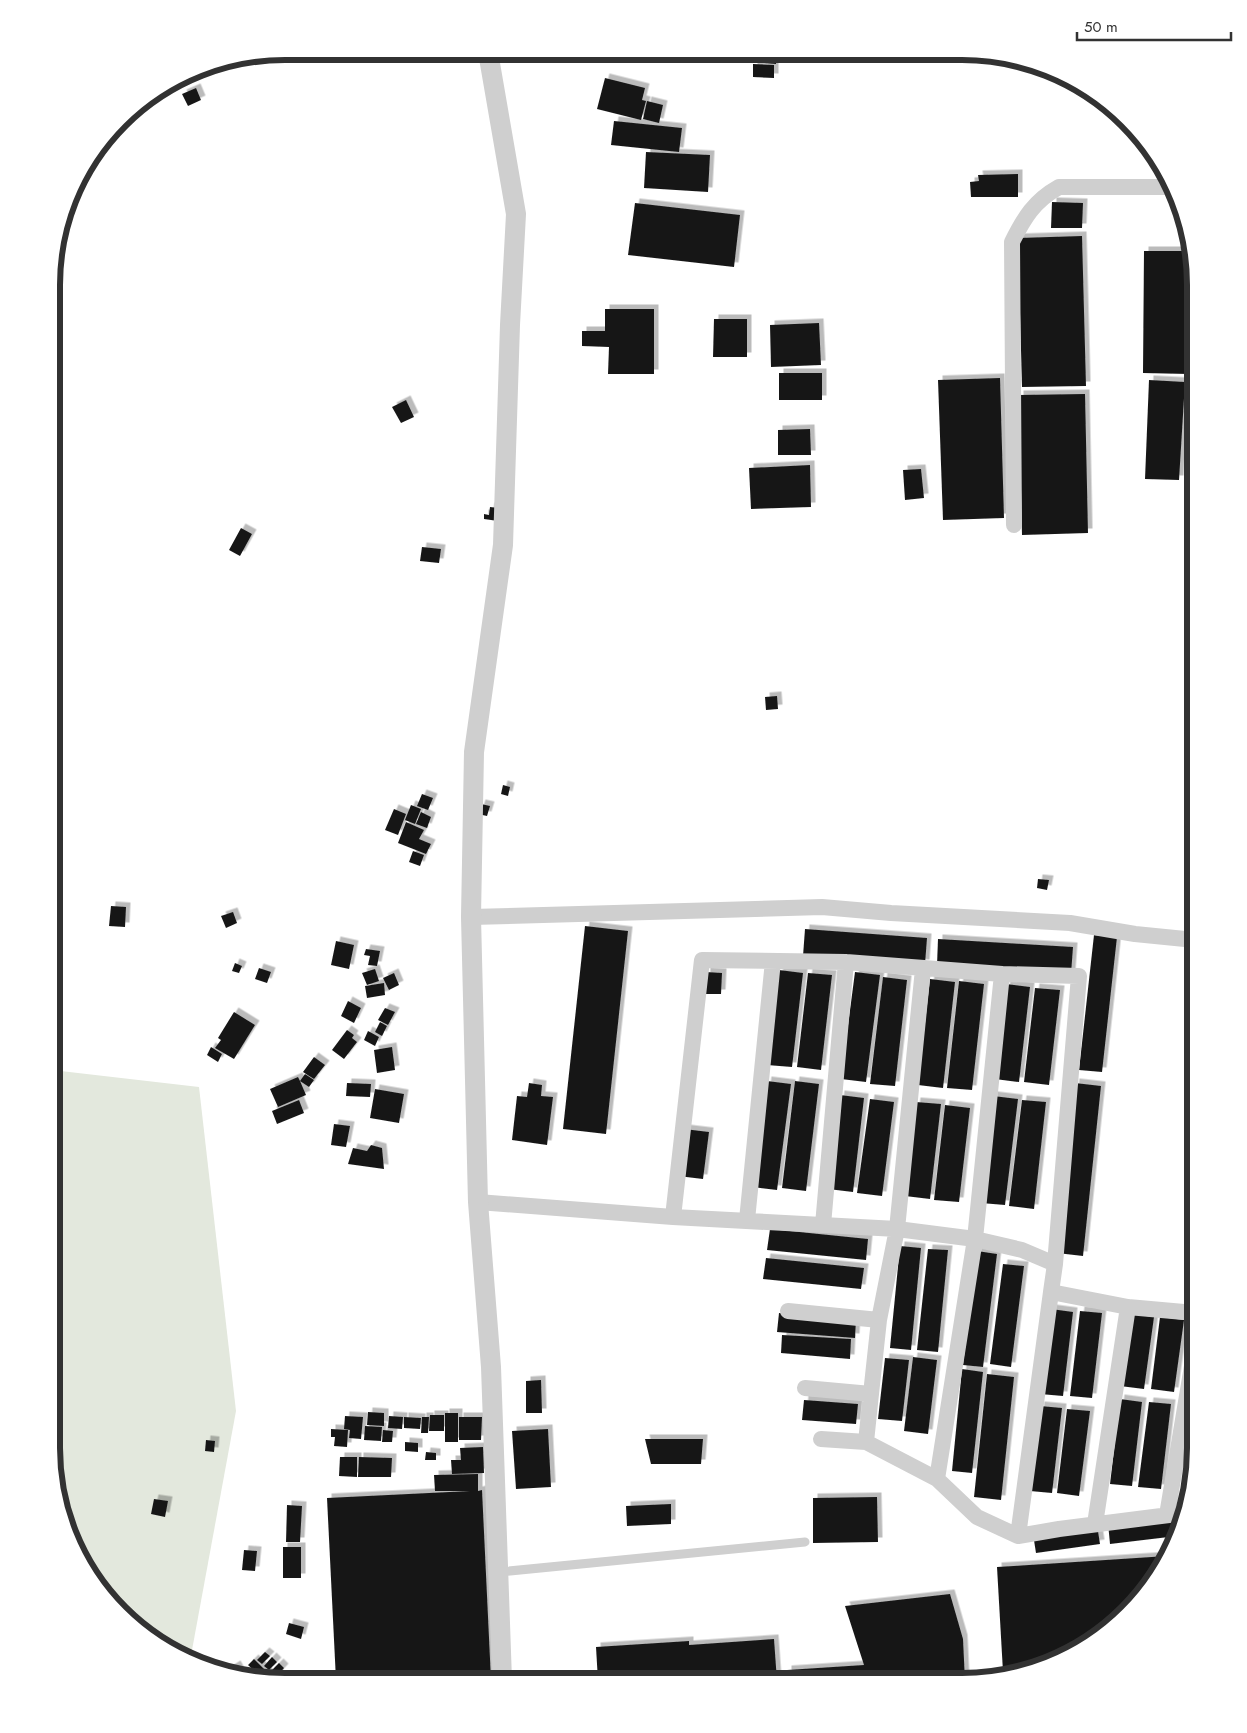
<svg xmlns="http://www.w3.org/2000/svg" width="1247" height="1733" viewBox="0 0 1247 1733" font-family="Jost,sans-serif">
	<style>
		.green { fill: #e3e8dd }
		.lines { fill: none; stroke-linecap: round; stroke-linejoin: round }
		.stream { stroke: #cee0e8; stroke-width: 6 }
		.building { fill: #191919; filter: url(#shadow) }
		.service { stroke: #cfcfcf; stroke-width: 9 }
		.minor { stroke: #cfcfcf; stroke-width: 16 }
		.tertiary { stroke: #cfcfcf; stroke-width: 20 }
		.rim { fill: none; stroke: #323232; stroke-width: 6 }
	</style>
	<defs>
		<filter id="shadow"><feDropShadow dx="4.5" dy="-4.5" stdDeviation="0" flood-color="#0004"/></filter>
	</defs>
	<rect width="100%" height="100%" fill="#fff"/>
	<path class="green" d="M 52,1070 L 199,1087 L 236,1411 L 190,1661 L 143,1634 L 75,1551 L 51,1448 Z"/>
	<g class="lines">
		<path class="stream" d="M 216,63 L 349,51"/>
	</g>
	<path class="building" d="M 765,53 L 777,53 L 776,64 L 764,63 Z
		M 753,64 L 774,65 L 774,78 L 753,77 Z
		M 605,78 L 645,88 L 642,100 L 646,101 L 641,120 L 597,109 Z
		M 196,88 L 201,100 L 188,106 L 182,94 Z
		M 647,101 L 663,105 L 659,123 L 643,119 Z
		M 614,121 L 682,128 L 679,152 L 611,145 Z
		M 646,152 L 710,155 L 708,192 L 644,188 Z
		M 1018,174 L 1018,197 L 971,197 L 970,182 L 979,181 L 978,175 Z
		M 1052,202 L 1083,203 L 1082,228 L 1051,228 Z
		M 635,203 L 740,215 L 734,267 L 628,255 Z
		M 1082,236 L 1086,386 L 1022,387 L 1018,238 Z
		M 1144,251 L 1188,251 L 1188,374 L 1143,373 Z
		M 605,309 L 654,309 L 654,374 L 608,374 L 609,347 L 582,346 L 582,331 L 605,331 Z
		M 714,319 L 747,319 L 747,357 L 713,357 Z
		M 819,323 L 821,365 L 771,367 L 770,325 Z
		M 779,373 L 822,373 L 822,400 L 779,400 Z
		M 1000,378 L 1004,518 L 943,520 L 938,380 Z
		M 1149,380 L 1185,382 L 1179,480 L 1145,479 Z
		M 1085,394 L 1088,533 L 1022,535 L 1019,395 Z
		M 406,400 L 414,417 L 401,423 L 392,407 Z
		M 810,429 L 811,455 L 778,455 L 778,430 Z
		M 810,465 L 811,507 L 751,509 L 749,468 Z
		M 921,469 L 924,498 L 905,500 L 903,470 Z
		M 490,507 L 499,508 L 498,521 L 484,519 L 484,514 L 489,515 Z
		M 241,528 L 252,534 L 240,556 L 229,550 Z
		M 422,547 L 441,549 L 439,563 L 420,561 Z
		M 777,696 L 778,709 L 766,710 L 765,697 Z
		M 503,785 L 510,787 L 508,796 L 501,794 Z
		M 422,794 L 433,798 L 428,810 L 417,806 Z
		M 481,804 L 490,806 L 487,816 L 478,814 Z
		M 411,805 L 421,809 L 415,824 L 405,820 Z
		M 394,809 L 406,814 L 398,835 L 385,830 Z
		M 421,812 L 431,817 L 427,828 L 416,824 Z
		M 406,822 L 424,830 L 419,839 L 431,844 L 426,854 L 398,843 Z
		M 413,851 L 424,855 L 420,866 L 409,862 Z
		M 1038,879 L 1049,880 L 1047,890 L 1037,888 Z
		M 111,906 L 126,907 L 125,927 L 109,926 Z
		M 233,912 L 237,923 L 226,928 L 221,916 Z
		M 585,926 L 628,931 L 606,1134 L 563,1129 Z
		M 805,929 L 927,938 L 925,964 L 803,956 Z
		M 1094,935 L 1117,937 L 1102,1072 L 1079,1070 Z
		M 938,939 L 1073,947 L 1071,974 L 937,965 Z
		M 336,941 L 354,945 L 349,969 L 331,965 Z
		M 366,949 L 380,951 L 377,966 L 368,965 L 370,956 L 364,955 Z
		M 235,963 L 242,966 L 239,973 L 232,971 Z
		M 259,968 L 271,972 L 267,983 L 255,979 Z
		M 375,969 L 379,981 L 367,985 L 362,973 Z
		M 779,970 L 803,973 L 792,1067 L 767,1065 Z
		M 706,972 L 722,973 L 721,994 L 705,994 Z
		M 855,972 L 880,975 L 866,1082 L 841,1079 Z
		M 394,973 L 399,985 L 389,990 L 383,978 Z
		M 808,973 L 832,975 L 821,1070 L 797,1067 Z
		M 883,977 L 907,980 L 895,1086 L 870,1084 Z
		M 930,979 L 955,982 L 943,1088 L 918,1085 Z
		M 959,981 L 984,984 L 972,1090 L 947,1088 Z
		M 384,983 L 385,995 L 367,998 L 365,986 Z
		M 1006,984 L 1030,987 L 1019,1082 L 995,1079 Z
		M 1035,988 L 1060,990 L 1049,1085 L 1024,1082 Z
		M 348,1001 L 361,1008 L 354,1023 L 341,1016 Z
		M 385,1008 L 395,1012 L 388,1025 L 378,1020 Z
		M 234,1012 L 255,1025 L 234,1059 L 215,1048 L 221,1040 L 218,1038 Z
		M 380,1022 L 387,1026 L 382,1036 L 375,1032 Z
		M 347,1030 L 354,1035 L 352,1038 L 357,1042 L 344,1059 L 332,1050 Z
		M 368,1031 L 379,1037 L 375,1046 L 364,1040 Z
		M 211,1047 L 222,1054 L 218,1062 L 207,1055 Z
		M 392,1047 L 395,1070 L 377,1073 L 374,1050 Z
		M 314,1057 L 325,1065 L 314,1079 L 303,1072 Z
		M 305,1074 L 314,1080 L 309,1087 L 300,1081 L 306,1095 L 278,1107 L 270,1089 L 298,1077 L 300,1081 Z
		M 767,1081 L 791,1084 L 777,1190 L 753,1187 Z
		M 795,1081 L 819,1084 L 806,1191 L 782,1188 Z
		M 347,1083 L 371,1084 L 370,1097 L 346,1096 Z
		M 529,1083 L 542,1085 L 541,1096 L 553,1097 L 547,1145 L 512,1140 L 517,1096 L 527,1097 Z
		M 1075,1083 L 1101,1086 L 1083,1256 L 1057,1253 Z
		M 375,1089 L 404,1094 L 399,1123 L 370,1118 Z
		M 840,1095 L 864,1098 L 853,1192 L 828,1189 Z
		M 993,1096 L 1018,1099 L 1005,1205 L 981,1203 Z
		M 870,1099 L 894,1102 L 882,1196 L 857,1193 Z
		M 299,1100 L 304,1113 L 277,1124 L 272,1111 Z
		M 1022,1100 L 1046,1102 L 1034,1209 L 1009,1206 Z
		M 916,1102 L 941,1104 L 930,1199 L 905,1196 Z
		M 945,1105 L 970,1108 L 959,1202 L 934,1200 Z
		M 334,1124 L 350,1126 L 346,1147 L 331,1145 Z
		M 684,1129 L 709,1132 L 703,1179 L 678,1176 Z
		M 371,1145 L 382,1148 L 384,1169 L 348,1164 L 353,1148 L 367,1151 Z
		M 770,1229 L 868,1239 L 866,1260 L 767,1250 Z
		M 900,1246 L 921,1248 L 911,1350 L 890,1348 Z
		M 928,1249 L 948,1250 L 938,1352 L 917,1350 Z
		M 977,1251 L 997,1254 L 983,1367 L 963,1365 Z
		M 766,1258 L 864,1268 L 861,1289 L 763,1279 Z
		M 1003,1264 L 1024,1266 L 1011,1367 L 990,1364 Z
		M 1051,1309 L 1073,1312 L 1063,1396 L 1040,1394 Z
		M 1080,1311 L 1102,1313 L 1092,1398 L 1070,1396 Z
		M 779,1313 L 856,1319 L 855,1338 L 777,1332 Z
		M 1130,1314 L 1154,1317 L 1144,1389 L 1120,1386 Z
		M 1160,1317 L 1184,1320 L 1174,1392 L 1151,1389 Z
		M 782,1335 L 851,1339 L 850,1359 L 781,1353 Z
		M 913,1357 L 937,1360 L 928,1434 L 904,1431 Z
		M 885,1358 L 909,1360 L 902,1421 L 878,1419 Z
		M 962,1369 L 983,1372 L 972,1473 L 952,1471 Z
		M 987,1374 L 1014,1377 L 1001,1500 L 974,1497 Z
		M 541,1380 L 542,1413 L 526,1413 L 526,1381 Z
		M 1120,1399 L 1142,1402 L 1132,1486 L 1110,1484 Z
		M 804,1400 L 858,1404 L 856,1424 L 802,1420 Z
		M 1149,1402 L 1171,1404 L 1161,1489 L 1138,1487 Z
		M 1040,1406 L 1062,1408 L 1052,1493 L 1030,1491 Z
		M 1067,1409 L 1090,1411 L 1079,1496 L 1057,1493 Z
		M 368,1412 L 384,1413 L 384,1426 L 367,1425 Z
		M 445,1413 L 458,1413 L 458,1442 L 445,1442 Z
		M 430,1415 L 444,1415 L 444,1431 L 429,1431 Z
		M 345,1416 L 363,1417 L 361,1439 L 349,1438 L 350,1430 L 344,1429 Z
		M 389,1416 L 403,1417 L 402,1429 L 388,1428 Z
		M 404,1417 L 421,1418 L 420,1429 L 404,1428 Z
		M 422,1417 L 429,1417 L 428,1433 L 421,1433 Z
		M 459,1417 L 482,1417 L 481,1440 L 459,1440 Z
		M 365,1426 L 382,1427 L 381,1441 L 364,1440 Z
		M 331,1429 L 348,1430 L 347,1447 L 334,1446 L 335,1437 L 331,1437 Z
		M 548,1429 L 551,1487 L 516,1489 L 512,1431 Z
		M 383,1430 L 393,1431 L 392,1442 L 382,1442 Z
		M 645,1439 L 703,1439 L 701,1464 L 651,1464 Z
		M 1194,1439 L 1195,1463 L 1192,1479 L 1189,1478 Z
		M 206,1440 L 215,1441 L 214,1452 L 205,1451 Z
		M 405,1442 L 418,1443 L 418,1452 L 405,1451 Z
		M 483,1447 L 484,1473 L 452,1474 L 451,1460 L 461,1460 L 460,1448 Z
		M 426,1452 L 436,1453 L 436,1460 L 425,1460 Z
		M 340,1457 L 357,1457 L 357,1477 L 339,1476 Z
		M 359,1457 L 392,1458 L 391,1477 L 358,1477 Z
		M 478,1474 L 478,1491 L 482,1490 L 491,1680 L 336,1680 L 327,1498 L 470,1491 L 435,1491 L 434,1475 Z
		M 877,1497 L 878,1542 L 813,1543 L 813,1498 Z
		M 154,1499 L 168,1501 L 165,1517 L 151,1514 Z
		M 671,1504 L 671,1524 L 627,1526 L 626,1506 Z
		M 287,1505 L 302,1506 L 300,1542 L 286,1542 Z
		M 1185,1514 L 1183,1523 L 1177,1536 L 1110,1544 L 1108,1523 Z
		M 1097,1525 L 1100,1544 L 1036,1553 L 1033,1534 Z
		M 283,1547 L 301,1547 L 301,1578 L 283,1578 Z
		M 244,1550 L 257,1551 L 255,1571 L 242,1570 Z
		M 1167,1556 L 1156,1578 L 1116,1624 L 1065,1658 L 1003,1672 L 997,1567 Z
		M 950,1594 L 963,1639 L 965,1681 L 787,1681 L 787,1670 L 864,1665 L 845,1606 Z
		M 289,1623 L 304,1627 L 301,1639 L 286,1634 Z
		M 774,1639 L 777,1681 L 598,1681 L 596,1647 L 689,1641 L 689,1645 Z
		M 265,1652 L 270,1656 L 262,1664 L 257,1660 Z
		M 272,1657 L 277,1662 L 269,1670 L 264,1666 Z
		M 254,1659 L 274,1679 L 273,1680 L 264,1680 L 248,1665 Z
		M 279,1663 L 284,1668 L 276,1677 L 270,1672 Z
		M 236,1665 L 241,1674 L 239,1675 L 230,1673 L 228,1670 Z"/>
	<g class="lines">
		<path class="service" d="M 499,1572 L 805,1542"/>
		<path class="minor" d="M 1014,525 L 1012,242 C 1024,218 1034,201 1059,187 L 1173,187
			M 471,917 L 822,907 L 891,913 L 1070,923 L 1135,934 L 1195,940
			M 478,1202 L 673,1217 L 897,1229 L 975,1239 L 1022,1250 L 1055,1264
			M 673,1217 L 702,960 L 846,962 L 1002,974 L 1079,976 L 1055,1264 L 1051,1292 L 1128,1307 L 1195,1313
			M 747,1220 L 773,961
			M 823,1225 L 846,962
			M 788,1311 L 879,1320 L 897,1229 L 923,969
			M 805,1388 L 871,1394 L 879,1320
			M 821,1439 L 866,1442 L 871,1394
			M 866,1442 L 937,1479 L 977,1517 L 1018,1536 L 1059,1529 L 1185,1513
			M 937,1479 L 975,1239 L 1002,974
			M 1167,1515 L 1195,1348
			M 1095,1524 L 1128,1307
			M 1018,1536 L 1051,1292"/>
		<path class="tertiary" d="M 488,52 L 516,214 L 510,325 L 503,545 L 474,752 L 471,917 L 478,1202 L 491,1367 L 502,1680"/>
	</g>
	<path d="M0 0H1247V1733H0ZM285 60H962A225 225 0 0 1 1187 285V1448A225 225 0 0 1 962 1673H285A225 225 0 0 1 60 1448V285A225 225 0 0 1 285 60Z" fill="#fff" fill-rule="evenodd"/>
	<path class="rim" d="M285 60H962A225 225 0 0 1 1187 285V1448A225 225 0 0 1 962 1673H285A225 225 0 0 1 60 1448V285A225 225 0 0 1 285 60Z"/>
	<path d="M1077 32v8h154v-8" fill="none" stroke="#323232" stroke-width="2.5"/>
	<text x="1084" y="32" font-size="15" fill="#323232" stroke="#ffffff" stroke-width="4" paint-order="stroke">50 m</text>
</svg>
